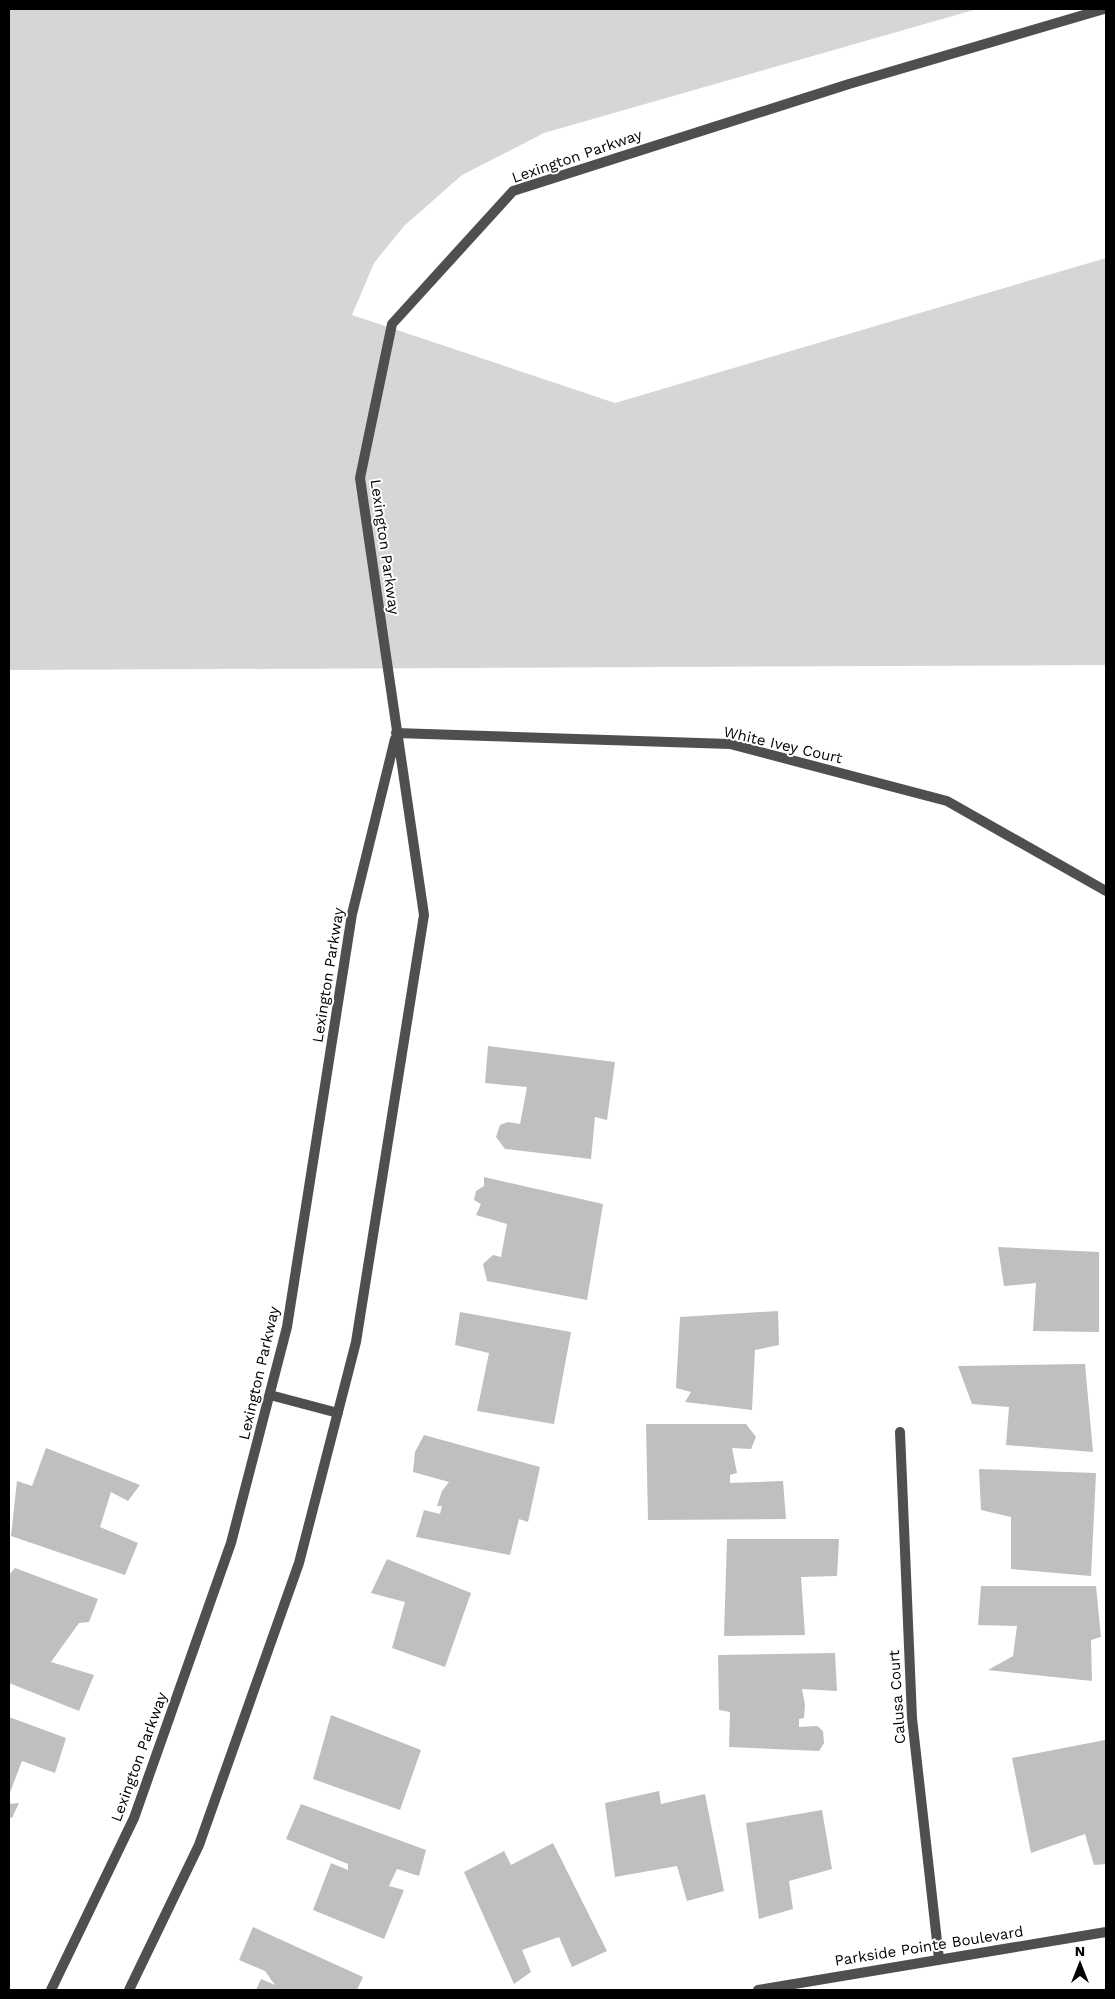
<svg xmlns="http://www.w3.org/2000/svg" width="1115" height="1999" viewBox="0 0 1115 1999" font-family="'Work Sans',sans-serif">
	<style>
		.green { fill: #d6d6d6 }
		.building { fill: #bfbfbf }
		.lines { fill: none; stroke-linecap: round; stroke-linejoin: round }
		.street { stroke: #4f4f4f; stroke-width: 10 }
		.labels { text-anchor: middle; stroke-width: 4; stroke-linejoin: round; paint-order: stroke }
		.street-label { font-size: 15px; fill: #000; stroke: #fff }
	</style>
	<rect width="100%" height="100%" fill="#fff"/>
	<path class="green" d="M 9,9 L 977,9 L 544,133 L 462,175 L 404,226 L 374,263 L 352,315 L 615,403 L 1106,258 L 1106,665 L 9,670 Z"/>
	<path class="building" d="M 488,1046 L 615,1062 L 607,1120 L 595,1117 L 591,1159 L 505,1149 L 496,1137 L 500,1125 L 508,1122 L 520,1124 L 527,1087 L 485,1083 Z
		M 484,1177 L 603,1204 L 587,1300 L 487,1281 L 483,1264 L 493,1255 L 501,1257 L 507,1224 L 476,1215 L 481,1204 L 474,1200 L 476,1191 L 484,1186 Z
		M 998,1247 L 1099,1252 L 1099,1332 L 1033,1331 L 1036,1283 L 1004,1286 Z
		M 778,1311 L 779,1345 L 755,1350 L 752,1410 L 685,1402 L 691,1392 L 676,1388 L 680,1317 Z
		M 460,1312 L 571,1332 L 554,1424 L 477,1411 L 489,1353 L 455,1345 Z
		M 1085,1364 L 1093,1452 L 1006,1445 L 1009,1407 L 972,1404 L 958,1366 Z
		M 646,1424 L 746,1424 L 756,1437 L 751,1449 L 732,1448 L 737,1473 L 730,1475 L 730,1483 L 783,1481 L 786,1519 L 648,1520 Z
		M 424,1435 L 540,1467 L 528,1522 L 519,1519 L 510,1555 L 416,1537 L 424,1510 L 440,1514 L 442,1506 L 437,1506 L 442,1491 L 449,1482 L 413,1472 L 415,1452 Z
		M 46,1448 L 140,1485 L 128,1501 L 111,1492 L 100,1527 L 138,1543 L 125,1575 L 11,1536 L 17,1481 L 32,1486 Z
		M 979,1469 L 1096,1473 L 1091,1576 L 1011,1569 L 1011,1517 L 981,1510 Z
		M 727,1539 L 839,1539 L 837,1576 L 801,1577 L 805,1635 L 724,1636 Z
		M 387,1559 L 471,1593 L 445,1667 L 392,1648 L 405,1602 L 371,1593 Z
		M 15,1568 L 98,1599 L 89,1622 L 79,1623 L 51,1662 L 94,1675 L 79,1711 L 9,1683 L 9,1575 Z
		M 981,1586 L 1096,1586 L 1101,1637 L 1091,1640 L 1092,1681 L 988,1670 L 1013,1656 L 1017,1626 L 978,1625 Z
		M 835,1653 L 837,1691 L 802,1689 L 805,1705 L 804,1718 L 799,1719 L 799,1727 L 817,1726 L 823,1731 L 824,1743 L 819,1751 L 729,1747 L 730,1712 L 719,1710 L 718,1655 Z
		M 331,1715 L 421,1750 L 400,1810 L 313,1779 Z
		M 9,1717 L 66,1738 L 55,1773 L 22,1761 L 9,1795 Z
		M 1105,1740 L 1106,1864 L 1094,1865 L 1085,1834 L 1031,1853 L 1012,1758 Z
		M 659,1791 L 661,1804 L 705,1794 L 724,1891 L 687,1901 L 677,1866 L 615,1877 L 605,1803 Z
		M 19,1803 L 12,1818 L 9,1817 L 9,1804 Z
		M 301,1804 L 426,1850 L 419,1876 L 397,1869 L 389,1886 L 404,1890 L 384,1939 L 313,1910 L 331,1863 L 348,1870 L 348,1864 L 286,1839 Z
		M 822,1810 L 832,1869 L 789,1881 L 793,1909 L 759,1919 L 746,1823 Z
		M 553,1843 L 607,1951 L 572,1967 L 559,1937 L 522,1950 L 531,1972 L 514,1984 L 464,1872 L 504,1851 L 511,1865 Z
		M 253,1927 L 363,1977 L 357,1990 L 256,1990 L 261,1979 L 275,1985 L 265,1971 L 239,1960 Z"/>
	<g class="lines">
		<path class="street" d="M 396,733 L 730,744 L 947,801 L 1106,891
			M 270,1395 L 338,1413
			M 900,1432 L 912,1718 L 939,1959
			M 51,1990 L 134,1818 L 231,1543 L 287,1327 L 352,914 L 395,739
			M 129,1990 L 199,1845 L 299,1563 L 356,1342 L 424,915 L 360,478 L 392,324 L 513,191 L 849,84 L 1104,9
			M 758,1990 L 1106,1932"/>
	</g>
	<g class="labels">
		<g class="street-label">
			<text transform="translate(577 156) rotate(-19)" y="5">Lexington Parkway</text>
			<text transform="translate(385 547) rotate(82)" y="5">Lexington Parkway</text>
			<text transform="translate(783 745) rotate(13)" y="5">White Ivey Court</text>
			<text transform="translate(328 975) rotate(-81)" y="5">Lexington Parkway</text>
			<text transform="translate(259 1373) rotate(-77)" y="5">Lexington Parkway</text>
			<text transform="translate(897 1697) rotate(-94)" y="5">Calusa Court</text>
			<text transform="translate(139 1757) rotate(-70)" y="5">Lexington Parkway</text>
			<text transform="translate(929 1946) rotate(-9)" y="5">Parkside Pointe Boulevard</text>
		</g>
	</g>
	<rect width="1115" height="1999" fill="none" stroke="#000000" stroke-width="20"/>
	<g transform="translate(1080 1964)" stroke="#ffffff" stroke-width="4" paint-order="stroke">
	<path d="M0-4L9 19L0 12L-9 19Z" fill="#000000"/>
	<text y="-8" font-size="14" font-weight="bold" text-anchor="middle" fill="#000000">N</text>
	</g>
</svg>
